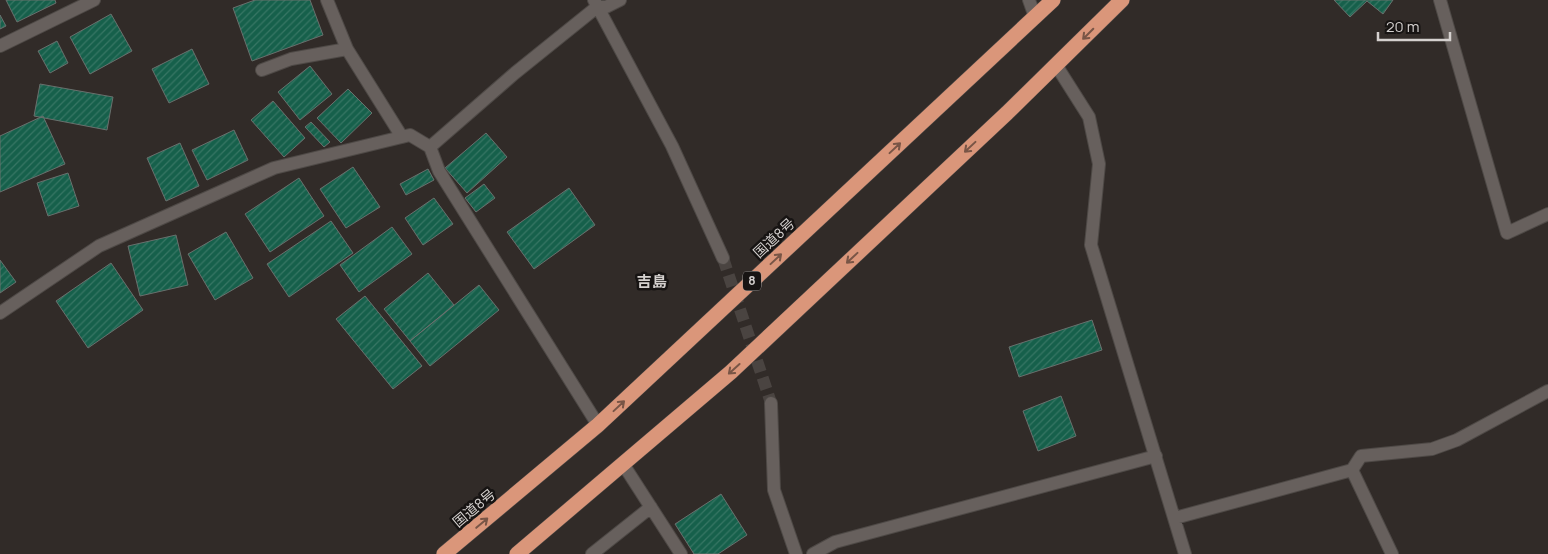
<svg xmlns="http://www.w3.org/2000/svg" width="1548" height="554" viewBox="0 0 1548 554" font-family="Manrope,'Noto Sans JP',sans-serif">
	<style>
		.building { fill: url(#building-hatch); stroke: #69706d }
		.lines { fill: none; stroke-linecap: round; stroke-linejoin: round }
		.street-tunnel { stroke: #4a4441; stroke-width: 12; stroke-dasharray: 12 6; stroke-linecap: butt }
		.street-casing { stroke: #4e4946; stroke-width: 14 }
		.highway-casing { stroke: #4e4946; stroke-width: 16 }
		.street { stroke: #67605d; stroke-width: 12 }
		.highway { stroke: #da967a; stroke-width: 15 }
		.oneway { stroke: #785546 }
		.labels { text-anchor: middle; stroke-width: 5; stroke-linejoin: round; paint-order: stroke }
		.shield { fill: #171413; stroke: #9c9897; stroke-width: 1 }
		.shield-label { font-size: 12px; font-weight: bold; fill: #d5d1cf }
		.street-label { font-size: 14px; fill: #d5d1cf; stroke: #171413 }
		.neighbourhood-label { font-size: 15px; font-weight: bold; fill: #d5d1cf; stroke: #171413 }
	</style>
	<defs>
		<pattern id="building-hatch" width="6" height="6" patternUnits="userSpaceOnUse" patternTransform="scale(1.25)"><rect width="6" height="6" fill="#16604b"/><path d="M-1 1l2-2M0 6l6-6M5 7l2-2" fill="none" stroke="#377664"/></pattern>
	</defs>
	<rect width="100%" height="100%" fill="#312b28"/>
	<path class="building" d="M 6,0 L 55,0 L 56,3 L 17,22 Z
		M 255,0 L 310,0 L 323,35 L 252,61 L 233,8 Z
		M 1334,0 L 1393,0 L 1383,14 L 1367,1 L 1350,17 Z
		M 111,14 L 132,51 L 90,74 L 70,37 Z
		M 0,15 L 6,26 L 0,29 Z
		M 57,41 L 68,63 L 50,73 L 38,51 Z
		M 192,49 L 209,84 L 169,103 L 152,69 Z
		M 310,66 L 332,94 L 300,120 L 278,92 Z
		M 40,84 L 113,97 L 107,130 L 34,116 Z
		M 348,89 L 372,113 L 341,143 L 317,118 Z
		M 273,101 L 305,138 L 284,157 L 251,120 Z
		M 43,116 L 65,164 L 0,192 L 0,136 Z
		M 311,122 L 330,142 L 324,147 L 305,127 Z
		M 234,130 L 248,160 L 207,180 L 192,150 Z
		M 486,133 L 507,157 L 467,193 L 445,168 Z
		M 180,143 L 199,186 L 166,201 L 147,158 Z
		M 353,167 L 380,207 L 346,228 L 320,189 Z
		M 428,169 L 434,180 L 406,195 L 400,184 Z
		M 68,173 L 79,206 L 48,216 L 37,183 Z
		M 299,178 L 324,216 L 270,252 L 245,214 Z
		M 484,184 L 495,198 L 476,212 L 465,198 Z
		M 569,188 L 595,225 L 534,269 L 507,232 Z
		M 434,198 L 453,224 L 423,245 L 405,218 Z
		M 331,221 L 353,253 L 289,297 L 267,264 Z
		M 392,227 L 412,254 L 359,292 L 340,265 Z
		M 226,232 L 253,278 L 215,300 L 188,254 Z
		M 176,235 L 188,285 L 140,296 L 128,246 Z
		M 0,260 L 16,282 L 0,293 Z
		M 111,263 L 143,310 L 88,348 L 56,301 Z
		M 428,273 L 454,305 L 410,341 L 384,309 Z
		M 479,285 L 499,310 L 430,366 L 410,341 Z
		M 365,296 L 422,366 L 393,389 L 336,319 Z
		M 1092,320 L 1102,350 L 1019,377 L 1009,347 Z
		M 1061,396 L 1076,436 L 1038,451 L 1023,411 Z
		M 721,494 L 747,535 L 718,554 L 694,554 L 675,524 Z"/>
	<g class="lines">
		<path class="street-tunnel" d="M 723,258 L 771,403"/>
		<defs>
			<path id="street" d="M 327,0 L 347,49 L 402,137
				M 594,0 L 672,146 L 723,258
				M 1029,0 L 1035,17
				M 1440,0 L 1507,233 L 1548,214
				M 0,46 L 94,0
				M 1056,65 L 1089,117 L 1099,164 L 1091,245 L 1185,554
				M 262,70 L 291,59 L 347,49
				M 430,147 L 515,73 L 597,7 L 606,7 L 620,0
				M 0,313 L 99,246 L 274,168 L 410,135 L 430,147 L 439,171 L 598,425
				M 771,403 L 774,490 L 796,554
				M 623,464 L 681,554
				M 1352,470 L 1392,554
				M 1175,518 L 1352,470 L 1361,456 L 1432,449 L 1457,440 L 1548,391
				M 592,554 L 651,507
				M 813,554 L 835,542 L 1156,456"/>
			<path id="highway" d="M 444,554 L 598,425 L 1053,0
				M 517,554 L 731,372 L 1007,113 L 1122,0"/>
		</defs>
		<use href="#street" class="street-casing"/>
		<use href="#highway" class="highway-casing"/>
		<use href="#street" class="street"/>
		<use href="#highway" class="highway"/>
	</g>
	<defs><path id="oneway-shaft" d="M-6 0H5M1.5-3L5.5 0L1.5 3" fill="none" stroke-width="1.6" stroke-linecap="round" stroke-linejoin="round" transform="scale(1.25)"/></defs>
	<g class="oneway">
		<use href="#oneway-shaft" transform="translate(1088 34) rotate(135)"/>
		<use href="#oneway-shaft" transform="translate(970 147) rotate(137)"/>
		<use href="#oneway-shaft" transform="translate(895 148) rotate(-43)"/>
		<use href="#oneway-shaft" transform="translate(852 258) rotate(137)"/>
		<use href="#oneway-shaft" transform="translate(776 259) rotate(-43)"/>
		<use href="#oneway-shaft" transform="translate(734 369) rotate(138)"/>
		<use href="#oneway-shaft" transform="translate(619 406) rotate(-43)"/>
		<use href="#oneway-shaft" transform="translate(482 523) rotate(-40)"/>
	</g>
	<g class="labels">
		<rect class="shield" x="743" y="271.5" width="18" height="19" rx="4"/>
		<g class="shield-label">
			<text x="752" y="285">8</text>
		</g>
		<g class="street-label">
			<text transform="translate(774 238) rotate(-43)" y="5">国道8号</text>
			<text transform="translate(474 508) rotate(-40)" y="5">国道8号</text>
		</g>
		<g class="neighbourhood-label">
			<text x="652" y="287">吉島</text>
		</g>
	</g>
	<path d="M1378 32v8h72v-8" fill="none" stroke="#d5d1cf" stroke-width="2.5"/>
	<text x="1386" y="32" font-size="15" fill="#d5d1cf" stroke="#171413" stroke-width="4" paint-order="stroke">20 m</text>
</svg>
